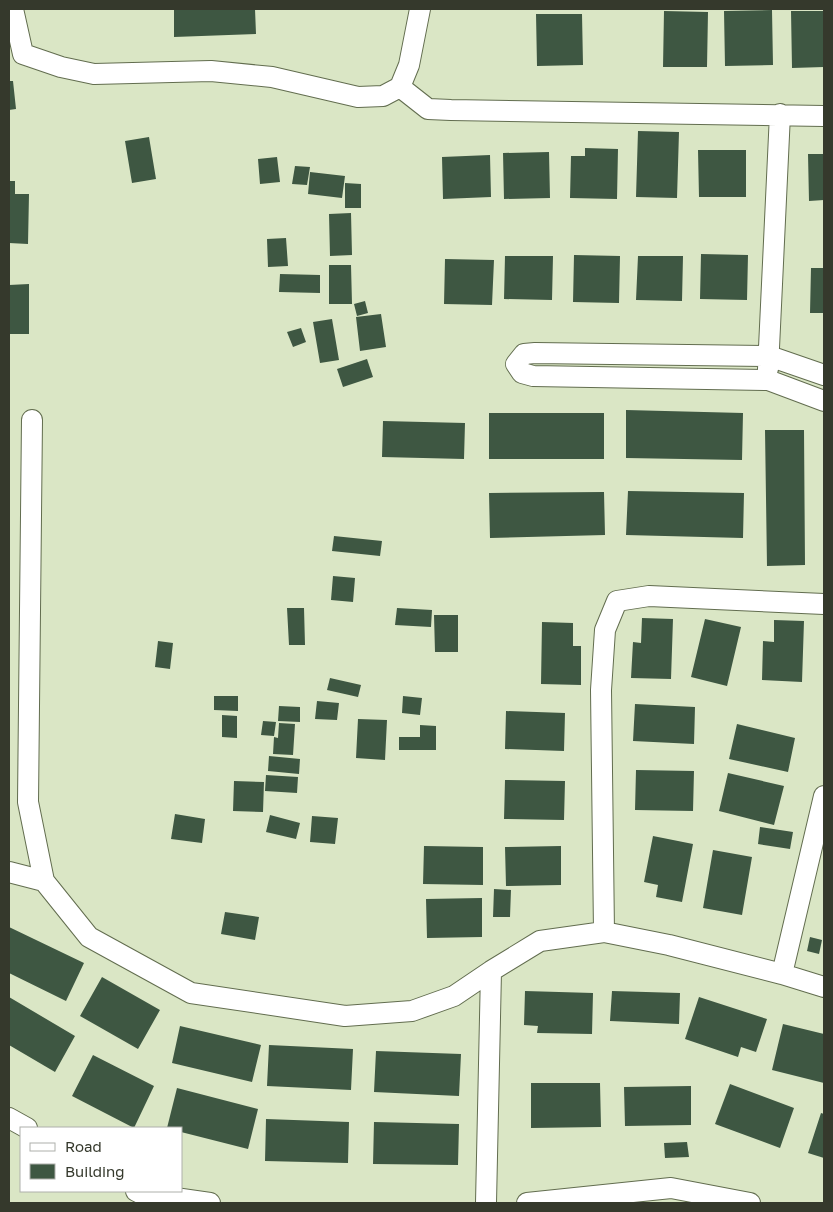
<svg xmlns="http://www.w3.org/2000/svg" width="833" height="1212" viewBox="0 0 833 1212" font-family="'Golos Text',sans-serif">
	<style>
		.building { fill: #3e5742 }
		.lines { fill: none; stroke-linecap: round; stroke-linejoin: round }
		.minor-casing { stroke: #626d4f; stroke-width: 22 }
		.minor { stroke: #fff; stroke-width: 20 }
	</style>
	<rect width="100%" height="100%" fill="#dae6c5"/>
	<path class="building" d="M 174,9 L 255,9 L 256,34 L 174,37 Z
		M 772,10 L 773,65 L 725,66 L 724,11 Z
		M 664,11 L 708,12 L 707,67 L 663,67 Z
		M 791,11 L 824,11 L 824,67 L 792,68 Z
		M 536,14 L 582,14 L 583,65 L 537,66 Z
		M 9,81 L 13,81 L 16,109 L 9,110 Z
		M 638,131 L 679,132 L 677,198 L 636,197 Z
		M 149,137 L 156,179 L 132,183 L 125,141 Z
		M 585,148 L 618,149 L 617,199 L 570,198 L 571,156 L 585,156 Z
		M 698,150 L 746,150 L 746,197 L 699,197 Z
		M 549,152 L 550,198 L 504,199 L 503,153 Z
		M 808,154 L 824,154 L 824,200 L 809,201 Z
		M 490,155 L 491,197 L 443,199 L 442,157 Z
		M 277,157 L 280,182 L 260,184 L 258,159 Z
		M 295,166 L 310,167 L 307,185 L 292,184 Z
		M 310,172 L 345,176 L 342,198 L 308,194 Z
		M 9,181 L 15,181 L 15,194 L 29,194 L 28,244 L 9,243 Z
		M 345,183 L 361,184 L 361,208 L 345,208 Z
		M 351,213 L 352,255 L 330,256 L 329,214 Z
		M 286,238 L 288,266 L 268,267 L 267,239 Z
		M 701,254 L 748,255 L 747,300 L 700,299 Z
		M 574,255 L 620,256 L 619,303 L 573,302 Z
		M 505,256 L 553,256 L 552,300 L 504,299 Z
		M 638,256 L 683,256 L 682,301 L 636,300 Z
		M 445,259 L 494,260 L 492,305 L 444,304 Z
		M 329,265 L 351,265 L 352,304 L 329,304 Z
		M 811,268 L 824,268 L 824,313 L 810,313 Z
		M 280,274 L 320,275 L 320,293 L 279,292 Z
		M 29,284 L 29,334 L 9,334 L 9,285 Z
		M 365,301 L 368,313 L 357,316 L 354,304 Z
		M 381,314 L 386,347 L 360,351 L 356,317 Z
		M 332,319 L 339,360 L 320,363 L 313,322 Z
		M 301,328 L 306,342 L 293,347 L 287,332 Z
		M 367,359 L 373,377 L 343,387 L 337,369 Z
		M 626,410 L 743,413 L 742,460 L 626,458 Z
		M 489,413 L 604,413 L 604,459 L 489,459 Z
		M 383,421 L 465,423 L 464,459 L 382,457 Z
		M 765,430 L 804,430 L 805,565 L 767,566 Z
		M 628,491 L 744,493 L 743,538 L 626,535 Z
		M 604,492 L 605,535 L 490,538 L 489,493 Z
		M 334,536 L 382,541 L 380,556 L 332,551 Z
		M 333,576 L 355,578 L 353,602 L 331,600 Z
		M 287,608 L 304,608 L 305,645 L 289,645 Z
		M 397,608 L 432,610 L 431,627 L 395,625 Z
		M 434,615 L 458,615 L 458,652 L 435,652 Z
		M 642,618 L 673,619 L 671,679 L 631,678 L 633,642 L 641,643 Z
		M 705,619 L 741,627 L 727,686 L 691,677 Z
		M 774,620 L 804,621 L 802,682 L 762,680 L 763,641 L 774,642 Z
		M 542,622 L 573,623 L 573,646 L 581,646 L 581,685 L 541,684 Z
		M 158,641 L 173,643 L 170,669 L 155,667 Z
		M 330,678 L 361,685 L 358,697 L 327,690 Z
		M 214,696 L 238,696 L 238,711 L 214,710 Z
		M 403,696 L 422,698 L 420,715 L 402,713 Z
		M 317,701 L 339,703 L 337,720 L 315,719 Z
		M 635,704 L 695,707 L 694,744 L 633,741 Z
		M 279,706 L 300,707 L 300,722 L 278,721 Z
		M 506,711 L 565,713 L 564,751 L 505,749 Z
		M 222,715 L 237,716 L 237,738 L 222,737 Z
		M 358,719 L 387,720 L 385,760 L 356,758 Z
		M 263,721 L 276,722 L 274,736 L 261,735 Z
		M 279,723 L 295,724 L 293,755 L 273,754 L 274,737 L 278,738 Z
		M 737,724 L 795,738 L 788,772 L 729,759 Z
		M 420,725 L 436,726 L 436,750 L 399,750 L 399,737 L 420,737 Z
		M 269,756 L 300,759 L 299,774 L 268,771 Z
		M 636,770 L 694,771 L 693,811 L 635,810 Z
		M 728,773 L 784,786 L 774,825 L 719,811 Z
		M 266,775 L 298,777 L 297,793 L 265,791 Z
		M 505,780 L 565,781 L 564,820 L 504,819 Z
		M 234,781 L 264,782 L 263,812 L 233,811 Z
		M 175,814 L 205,819 L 202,843 L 171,839 Z
		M 270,815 L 300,823 L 296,839 L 266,832 Z
		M 312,816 L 338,818 L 335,844 L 310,842 Z
		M 760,827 L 793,832 L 790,849 L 758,844 Z
		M 653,836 L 693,844 L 682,902 L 656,897 L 658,885 L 644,882 Z
		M 424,846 L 483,847 L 483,885 L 423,884 Z
		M 561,846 L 561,885 L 506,886 L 505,847 Z
		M 713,850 L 752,857 L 742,915 L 703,908 Z
		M 494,889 L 511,890 L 510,917 L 493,917 Z
		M 482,898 L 482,937 L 427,938 L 426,899 Z
		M 225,912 L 259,917 L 255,940 L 221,934 Z
		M 9,927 L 84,963 L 66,1001 L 9,973 Z
		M 810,937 L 822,940 L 819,954 L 807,951 Z
		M 102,977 L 160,1010 L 138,1049 L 80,1016 Z
		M 525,991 L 593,993 L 592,1034 L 537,1033 L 538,1026 L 524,1025 Z
		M 612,991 L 680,993 L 679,1024 L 610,1021 Z
		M 9,997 L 75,1036 L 55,1072 L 9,1045 Z
		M 699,997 L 767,1019 L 756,1052 L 741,1047 L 738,1057 L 685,1039 Z
		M 783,1024 L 824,1034 L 824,1083 L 772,1070 Z
		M 180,1026 L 261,1045 L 252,1082 L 172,1063 Z
		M 269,1045 L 353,1049 L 351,1090 L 267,1086 Z
		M 376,1051 L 461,1054 L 459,1096 L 374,1092 Z
		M 93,1055 L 154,1086 L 134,1128 L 72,1096 Z
		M 531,1083 L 600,1083 L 601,1127 L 531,1128 Z
		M 730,1084 L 794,1108 L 780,1148 L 715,1124 Z
		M 691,1086 L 691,1125 L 625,1126 L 624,1087 Z
		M 177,1088 L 258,1109 L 248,1149 L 181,1132 L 181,1128 L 167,1128 Z
		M 821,1113 L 824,1114 L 824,1158 L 808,1153 Z
		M 266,1119 L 349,1122 L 348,1163 L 265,1161 Z
		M 374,1122 L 459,1124 L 458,1165 L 373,1164 Z
		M 687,1142 L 689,1157 L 665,1158 L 664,1143 Z"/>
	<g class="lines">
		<defs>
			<path id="minor" d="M 13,9 L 23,54 L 61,67 L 94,74 L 211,71 L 272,77 L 358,97 L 383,96 L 400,87 L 409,65 L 420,9
				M 400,87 L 428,109 L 451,110 L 824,116
				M 768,369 L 780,114
				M 824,375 L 769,356 L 535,353 L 524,354 L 516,364 L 522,373 L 533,376 L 768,380 L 824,401
				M 32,420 L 28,802 L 44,881 L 89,937 L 191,993 L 345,1016 L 412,1011 L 454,996 L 491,971 L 540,941 L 604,932 L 669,945 L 782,974 L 824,987
				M 9,872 L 44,881
				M 604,932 L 601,690 L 605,630 L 617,601 L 649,596 L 824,604
				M 782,974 L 824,796
				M 9,1118 L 27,1128
				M 136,1191 L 140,1193 L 210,1203
				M 486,1203 L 491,971
				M 527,1203 L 671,1188 L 750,1203"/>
		</defs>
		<use href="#minor" class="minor-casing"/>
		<use href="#minor" class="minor"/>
	</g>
	<rect width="833" height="1212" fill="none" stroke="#35392c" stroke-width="20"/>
	<rect x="20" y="1127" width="162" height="65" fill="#ffffff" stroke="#aeb0ab"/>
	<rect x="30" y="1143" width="25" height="8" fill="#ffffff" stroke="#aeb0ab"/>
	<text x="65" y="1152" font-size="15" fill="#35392c">Road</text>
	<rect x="30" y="1164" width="25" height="15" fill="#3e5742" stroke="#aeb0ab"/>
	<text x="65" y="1177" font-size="15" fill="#35392c">Building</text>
</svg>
